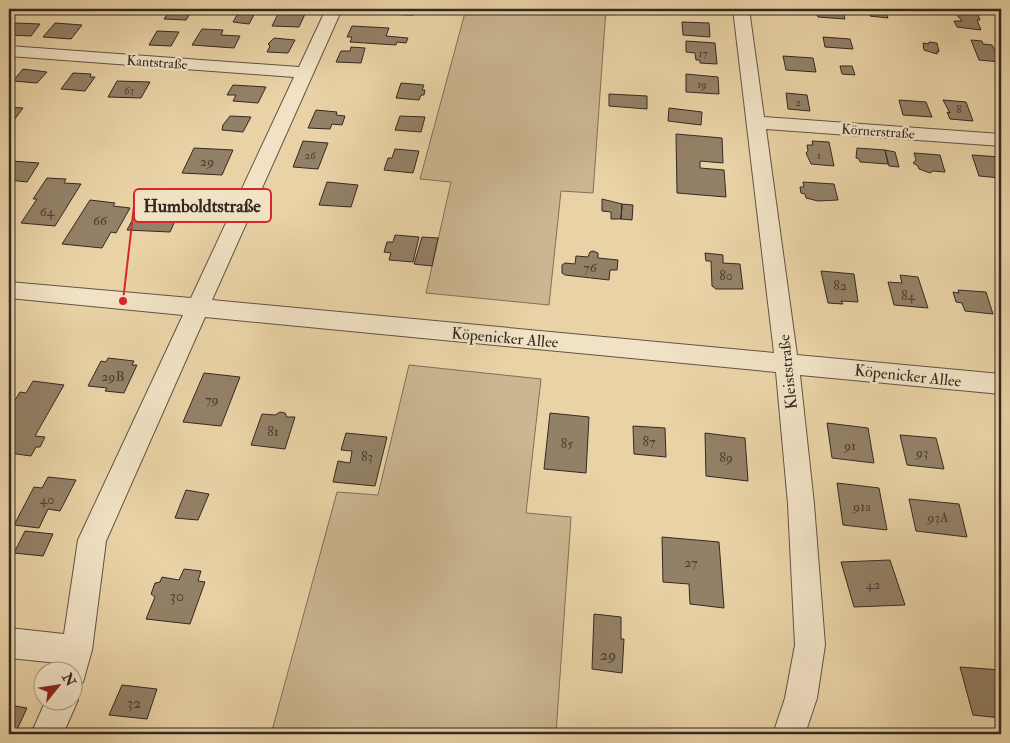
<svg xmlns="http://www.w3.org/2000/svg" width="1010" height="743" viewBox="0 0 1010 743" font-family="'IM FELL Double Pica',serif">
	<style>
		.green { fill: #cab690; stroke: #806f5a }
		.building { fill: #938167; stroke: #352823 }
		.lines { fill: none; stroke-linecap: round; stroke-linejoin: round }
		.minor-casing { stroke: #625344; stroke-width: 2 }
		.minor { fill: #f1e2c5; fill-rule: evenodd }
		.labels { text-anchor: middle; stroke-width: 4.5; stroke-linejoin: round; paint-order: stroke }
		.far-number-label { font-size: 11px; fill: #4c3e34 }
		.far-street-label { font-size: 14px; fill: #352823; stroke: #f1e2c5 }
		.number-label { font-size: 14px; fill: #4c3e34 }
		.street-label { font-size: 16px; fill: #352823; stroke: #f1e2c5 }
		.near-number-label { font-size: 16px; fill: #4c3e34 }
		.leader { fill: none; stroke: #d62828; stroke-width: 2 }
		.callout-dot { fill: #d62828; stroke: #f1e2c5; stroke-width: 2 }
		.callout { fill: #f1e2c5; stroke: #d62828; stroke-width: 2 }
		.callout-label { font-size: 18px; text-anchor: middle; font-weight: bold; fill: #352823 }
	</style>
	<rect width="100%" height="100%" fill="#e9d3a6"/>
	<filter id="stains"><feTurbulence type="fractalNoise" baseFrequency=".004" numOctaves="4"/><feColorMatrix values="0 0 0 0 .2 0 0 0 0 .09 0 0 0 0 .02 0 0 0 .5 -.17"/></filter>
	<radialGradient id="worn" r=".72"><stop offset=".6" stop-color="#630" stop-opacity="0"/><stop offset="1" stop-color="#630" stop-opacity=".3"/></radialGradient>
	<path class="green" d="M 466,9 L 606,9 L 593,193 L 561,191 L 549,305 L 426,293 L 451,182 L 420,179 Z
		M 409,365 L 541,379 L 526,513 L 571,517 L 556,734 L 271,734 L 337,492 L 378,495 Z"/>
	<path class="building" d="M 137,9 L 157,9 L 154,12 L 135,11 Z
		M 171,9 L 193,9 L 186,20 L 164,19 Z
		M 383,9 L 415,9 L 413,15 L 381,14 Z
		M 694,9 L 715,9 L 715,12 L 694,11 Z
		M 813,9 L 842,9 L 845,19 L 818,17 L 817,14 L 814,14 Z
		M 867,9 L 885,9 L 888,18 L 870,16 Z
		M 240,10 L 256,11 L 249,24 L 233,22 Z
		M 279,12 L 305,14 L 299,27 L 272,26 Z
		M 954,12 L 977,13 L 980,20 L 977,20 L 981,30 L 957,27 L 954,21 L 962,21 Z
		M 682,22 L 709,23 L 710,37 L 683,35 Z
		M 16,23 L 40,24 L 31,36 L 9,35 L 9,31 Z
		M 55,23 L 82,25 L 71,39 L 43,37 Z
		M 352,26 L 389,28 L 386,36 L 408,38 L 406,43 L 397,42 L 396,45 L 350,42 L 352,37 L 347,37 Z
		M 202,29 L 223,30 L 221,35 L 240,36 L 234,48 L 192,45 Z
		M 157,31 L 179,32 L 171,46 L 149,45 Z
		M 823,37 L 850,39 L 853,49 L 825,47 Z
		M 274,38 L 295,40 L 288,53 L 267,52 L 270,46 L 268,44 Z
		M 971,40 L 982,41 L 983,44 L 992,45 L 1001,62 L 979,60 Z
		M 686,41 L 715,43 L 717,64 L 700,63 L 700,60 L 696,60 L 695,53 L 686,52 Z
		M 929,42 L 937,43 L 939,52 L 937,51 L 937,54 L 924,50 L 923,43 L 929,44 Z
		M 351,47 L 365,48 L 361,63 L 336,62 L 341,51 L 350,51 Z
		M 783,56 L 813,58 L 816,72 L 786,70 Z
		M 840,66 L 852,66 L 855,75 L 842,74 Z
		M 23,69 L 47,72 L 37,83 L 13,81 Z
		M 73,73 L 91,74 L 90,77 L 95,77 L 85,91 L 61,89 Z
		M 686,74 L 718,77 L 719,94 L 686,92 Z
		M 117,81 L 150,82 L 141,98 L 108,97 Z
		M 401,83 L 424,85 L 422,90 L 425,90 L 424,95 L 421,95 L 419,100 L 396,98 Z
		M 233,85 L 266,87 L 258,103 L 233,101 L 236,95 L 227,95 Z
		M 786,93 L 807,95 L 810,111 L 788,109 Z
		M 609,94 L 647,96 L 647,109 L 609,106 Z
		M 899,100 L 926,102 L 932,117 L 903,115 Z
		M 943,100 L 966,102 L 973,121 L 950,119 L 947,112 L 950,113 Z
		M 9,107 L 23,108 L 11,124 L 9,124 Z
		M 669,108 L 702,112 L 701,125 L 668,121 Z
		M 316,110 L 337,112 L 336,115 L 345,116 L 342,125 L 332,124 L 330,129 L 308,128 Z
		M 230,116 L 251,117 L 243,132 L 222,130 L 223,125 Z
		M 400,116 L 425,117 L 421,132 L 395,130 Z
		M 676,134 L 722,138 L 723,163 L 700,161 L 700,168 L 724,170 L 726,197 L 677,193 Z
		M 303,141 L 328,143 L 318,169 L 293,167 Z
		M 812,141 L 829,142 L 834,166 L 811,164 L 806,153 L 808,151 L 807,145 L 813,145 Z
		M 194,148 L 233,150 L 222,175 L 182,173 Z
		M 857,148 L 885,150 L 888,164 L 860,162 L 859,159 L 856,158 Z
		M 395,149 L 419,151 L 413,173 L 384,170 L 388,158 L 392,158 Z
		M 885,150 L 895,152 L 899,167 L 889,166 Z
		M 914,153 L 940,155 L 945,172 L 933,171 L 930,173 L 919,169 L 918,166 L 913,163 L 916,160 Z
		M 972,155 L 1000,157 L 1001,178 L 979,176 Z
		M 11,161 L 39,163 L 27,182 L 9,180 L 9,163 Z
		M 47,178 L 66,179 L 64,183 L 81,184 L 55,226 L 21,223 L 37,199 L 33,199 Z
		M 327,182 L 358,185 L 351,207 L 319,205 Z
		M 803,182 L 834,184 L 838,200 L 818,201 L 806,198 L 805,194 L 801,193 L 800,187 L 804,187 Z
		M 602,199 L 622,204 L 621,219 L 611,219 L 611,212 L 602,211 Z
		M 90,200 L 115,203 L 113,206 L 130,208 L 116,233 L 111,232 L 102,248 L 62,244 Z
		M 622,204 L 633,205 L 632,220 L 621,219 Z
		M 140,206 L 181,208 L 170,232 L 127,230 Z
		M 395,235 L 419,237 L 413,262 L 389,260 L 391,253 L 384,252 L 387,242 L 393,242 Z
		M 422,237 L 438,238 L 432,266 L 414,264 Z
		M 593,251 L 598,253 L 598,258 L 618,260 L 617,270 L 610,270 L 609,280 L 565,275 L 562,273 L 562,265 L 565,263 L 575,264 L 576,256 L 588,257 L 590,252 Z
		M 705,253 L 723,255 L 723,263 L 740,264 L 743,289 L 716,289 L 712,286 L 711,261 L 706,261 Z
		M 821,271 L 854,274 L 858,302 L 841,301 L 843,304 L 828,303 Z
		M 900,275 L 918,277 L 928,308 L 894,305 L 888,282 L 902,283 Z
		M 958,290 L 986,292 L 993,314 L 965,311 L 962,303 L 956,302 L 953,292 L 959,293 Z
		M 108,358 L 134,361 L 132,365 L 137,365 L 124,393 L 105,391 L 107,388 L 88,386 L 101,361 L 106,362 Z
		M 204,373 L 240,377 L 221,426 L 183,422 Z
		M 33,381 L 64,385 L 35,436 L 45,437 L 40,447 L 36,447 L 31,456 L 9,453 L 9,410 L 20,392 L 26,393 Z
		M 280,412 L 285,413 L 287,417 L 295,417 L 285,449 L 251,445 L 262,414 L 275,415 Z
		M 550,413 L 589,417 L 586,473 L 544,469 Z
		M 827,423 L 868,428 L 874,463 L 832,458 Z
		M 633,426 L 665,428 L 666,457 L 634,454 Z
		M 346,433 L 387,437 L 375,486 L 333,482 L 338,461 L 350,463 L 352,451 L 341,450 Z
		M 705,433 L 745,438 L 748,481 L 706,476 Z
		M 900,435 L 936,438 L 944,469 L 907,465 Z
		M 48,477 L 76,480 L 60,511 L 48,509 L 39,528 L 14,525 L 34,487 L 42,488 Z
		M 837,483 L 879,488 L 887,530 L 843,525 Z
		M 186,490 L 209,494 L 198,520 L 175,518 Z
		M 909,499 L 959,504 L 967,537 L 916,531 Z
		M 25,531 L 53,534 L 43,556 L 14,553 Z
		M 662,537 L 719,542 L 724,608 L 690,604 L 689,584 L 663,582 Z
		M 890,560 L 905,605 L 854,607 L 841,562 Z
		M 184,569 L 201,571 L 198,581 L 205,582 L 190,624 L 146,619 L 155,597 L 151,594 L 155,583 L 160,582 L 162,577 L 179,580 Z
		M 594,614 L 621,617 L 621,639 L 624,639 L 622,673 L 592,669 Z
		M 960,667 L 1001,670 L 1001,718 L 973,715 Z
		M 122,685 L 157,689 L 147,719 L 109,715 Z
		M 9,705 L 27,708 L 15,734 L 9,734 Z"/>
	<g class="lines">
		<defs>
			<path id="minor" d="M 326,9 L 342,9 L 212,300 L 774,353 L 733,9 L 749,9 L 764,117 L 1001,134 L 1001,146 L 766,129 L 797,355 L 1001,374 L 1001,394 L 800,375 L 814,504 L 825,645 L 817,698 L 805,734 L 773,734 L 785,698 L 795,645 L 788,504 L 776,372 L 205,317 L 106,541 L 92,650 L 83,682 L 72,686 L 72,670 L 57,670 L 58,663 L 9,658 L 9,628 L 64,634 L 78,540 L 183,315 L 9,298 L 9,282 L 191,298 L 294,77 L 9,56 L 9,46 L 299,67 Z
				M 73,689 L 78,700 L 63,734 L 31,734 L 46,700 L 72,700 Z"/>
		</defs>
		<use href="#minor" class="minor-casing"/>
		<use href="#minor" class="minor"/>
	</g>
	<g class="labels">
		<g class="far-number-label">
			<text x="703" y="57">17</text>
			<text x="702" y="88">19</text>
			<text x="129" y="94">63</text>
			<text x="798" y="106">2</text>
			<text x="959" y="113">8</text>
			<text x="310" y="159">26</text>
			<text x="819" y="159">1</text>
		</g>
		<g class="far-street-label">
			<text transform="translate(157 62) rotate(4)" y="5">Kantstraße</text>
			<text transform="translate(878 131) rotate(4)" y="5">Körnerstraße</text>
		</g>
		<g class="number-label">
			<text x="207" y="166">29</text>
			<text x="47" y="216">64</text>
			<text x="100" y="225">66</text>
			<text x="590" y="272">76</text>
			<text x="726" y="280">80</text>
			<text x="840" y="290">82</text>
			<text x="908" y="300">84</text>
			<text x="113" y="381">29B</text>
			<text x="212" y="404">79</text>
			<text x="273" y="436">81</text>
			<text x="649" y="446">87</text>
			<text x="567" y="448">85</text>
			<text x="850" y="450">91</text>
			<text x="922" y="457">93</text>
			<text x="367" y="461">83</text>
			<text x="726" y="462">89</text>
			<text x="47" y="504">40</text>
			<text x="862" y="511">91a</text>
			<text x="938" y="522">93A</text>
			<text x="691" y="567">27</text>
			<text x="873" y="589">42</text>
		</g>
		<g class="street-label">
			<text transform="translate(505 337) rotate(5)" y="6">Köpenicker Allee</text>
			<text transform="translate(787 372) rotate(-96)" y="6">Kleiststraße</text>
			<text transform="translate(908 375) rotate(6)" y="6">Köpenicker Allee</text>
		</g>
		<g class="near-number-label">
			<text x="177" y="601">30</text>
			<text x="608" y="660">29</text>
			<text x="134" y="708">32</text>
		</g>
	</g>
	<path class="leader" d="M123 301L134 206"/>
	<circle class="callout-dot" cx="123" cy="301" r="5"/>
	<rect class="callout" x="134" y="189" width="137" height="33" rx="5"/>
	<g class="callout-label">
		<text x="202" y="212">Humboldtstraße</text>
	</g>
	<rect width="1010" height="743" fill="none" stroke="#e9d3a6" stroke-width="30"/>
	<rect x="10" y="10" width="990" height="723" fill="none" stroke="#352823" stroke-width="2.5"/>
	<rect x="15" y="15" width="980" height="713" fill="none" stroke="#352823"/>
	<g transform="translate(58 686) rotate(60)"><circle r="24" fill="#f1e2c5" stroke="#a69884"/>
	<path d="M0-4L9 19L0 12L-9 19Z" fill="#8f2418"/>
	<text y="-8" font-size="14" font-weight="bold" text-anchor="middle" fill="#352823">N</text>
	</g>
	<rect width="100%" height="100%" filter="url(#stains)"/>
	<rect width="100%" height="100%" fill="url(#worn)"/>
</svg>
